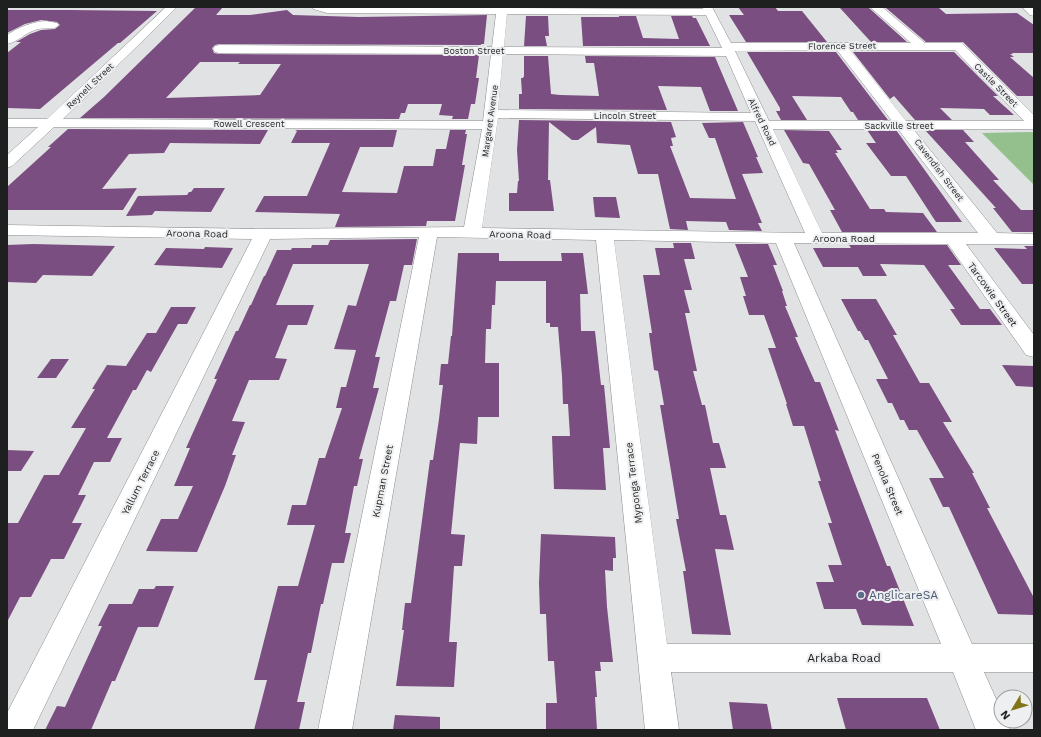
<svg xmlns="http://www.w3.org/2000/svg" width="1041" height="737" viewBox="0 0 1041 737" font-family="'Work Sans',sans-serif">
	<style>
		.green { fill: #94c08e }
		.building { fill: #7b4e81; fill-rule: evenodd }
		.lines { fill: none; stroke-linecap: round; stroke-linejoin: round }
		.minor-casing { stroke: #8c8c8e; stroke-width: 1 }
		.minor { fill: #fff; fill-rule: evenodd }
		.service-dot { fill: #5c6f8a; stroke: #eeeff1; stroke-width: 1.5 }
		.labels { text-anchor: middle; stroke-width: 4; stroke-linejoin: round; paint-order: stroke }
		.far-street-label { font-size: 9px; fill: #1e1f1f; stroke: #eeeff1 }
		.street-label { font-size: 10px; fill: #1e1f1f; stroke: #eeeff1 }
		.near-service-label { font-size: 12px; fill: #4e5e75; stroke: #eeeff1; text-anchor: start }
		.near-street-label { font-size: 12px; fill: #1e1f1f; stroke: #eeeff1 }
	</style>
	<rect width="100%" height="100%" fill="#e1e2e3"/>
	<path class="green" d="M 1034,132 L 1034,185 L 982,133 Z"/>
	<path class="building" d="M 196,7 L 223,7 L 216,15 L 250,15 L 287,10 L 293,15 L 359,17 L 487,15 L 484,44 L 481,44 L 481,45 L 219,44 L 215,45 L 212,48 L 214,53 L 219,54 L 479,55 L 476,78 L 479,78 L 475,104 L 471,104 L 468,119 L 452,119 L 453,116 L 439,115 L 442,104 L 408,104 L 405,113 L 401,113 L 399,119 L 80,118 L 104,97 ZM 200,62 L 240,62 L 238,64 L 281,64 L 260,95 L 166,98 Z
		M 738,7 L 775,7 L 778,11 L 802,11 L 827,42 L 746,42 L 729,15 L 744,15 Z
		M 933,7 L 939,8 L 946,14 L 1017,13 L 1034,25 L 1034,53 L 1012,53 L 1013,54 L 1010,54 L 1014,57 L 1010,57 L 1034,78 L 1034,96 L 1017,96 L 963,42 L 926,42 L 886,8 Z
		M 840,8 L 869,8 L 907,42 L 871,42 Z
		M 7,10 L 69,10 L 157,11 L 120,43 L 118,43 L 40,109 L 7,108 L 7,53 L 21,42 L 16,42 L 30,34 L 41,30 L 55,29 L 60,25 L 57,22 L 41,20 L 25,24 L 7,33 Z
		M 526,16 L 548,16 L 549,36 L 545,36 L 547,46 L 524,46 Z
		M 619,16 L 636,16 L 643,38 L 679,39 L 671,16 L 692,16 L 693,18 L 696,18 L 710,46 L 583,46 L 581,17 L 619,17 Z
		M 747,52 L 836,52 L 888,120 L 858,120 L 853,112 L 851,112 L 841,97 L 792,96 L 807,120 L 781,120 L 776,111 L 780,111 L 780,108 Z
		M 853,52 L 954,52 L 998,96 L 993,96 L 1014,115 L 990,115 L 984,109 L 940,108 L 952,120 L 915,120 L 894,96 L 890,99 Z
		M 524,56 L 548,56 L 551,94 L 560,95 L 599,96 L 594,63 L 586,63 L 585,56 L 715,57 L 738,111 L 710,111 L 701,87 L 658,86 L 667,110 L 519,109 L 519,94 L 522,94 L 521,78 L 523,78 L 524,76 Z
		M 519,120 L 671,122 L 676,137 L 671,138 L 673,146 L 670,146 L 690,198 L 736,199 L 715,138 L 709,138 L 702,123 L 743,122 L 758,157 L 756,157 L 763,173 L 742,174 L 762,223 L 758,223 L 762,231 L 729,230 L 726,222 L 686,221 L 688,230 L 670,229 L 658,174 L 638,174 L 630,145 L 597,143 L 596,127 L 578,140 L 572,140 L 549,122 L 548,180 L 550,180 L 554,211 L 509,211 L 509,193 L 517,193 L 518,181 L 519,181 L 517,150 Z
		M 68,129 L 268,130 L 260,144 L 170,143 L 164,153 L 129,154 L 102,189 L 137,188 L 123,210 L 7,210 L 7,187 L 51,147 L 48,147 Z
		M 295,130 L 397,130 L 393,147 L 360,147 L 342,192 L 397,193 L 404,166 L 433,166 L 436,149 L 446,149 L 450,130 L 466,130 L 465,134 L 467,134 L 462,165 L 465,165 L 455,221 L 427,221 L 426,226 L 335,227 L 340,214 L 255,212 L 264,196 L 307,196 L 330,143 L 291,143 L 297,131 Z
		M 784,130 L 829,131 L 842,150 L 836,150 L 838,153 L 835,153 L 870,209 L 884,209 L 886,212 L 923,213 L 937,232 L 842,232 L 830,210 L 835,210 L 809,164 L 803,163 Z
		M 867,130 L 896,130 L 962,222 L 936,222 L 906,176 L 891,176 L 866,143 L 876,143 Z
		M 925,130 L 963,130 L 974,142 L 965,142 L 999,180 L 993,180 L 1021,210 L 1034,210 L 1034,232 L 1012,232 L 993,208 L 996,208 Z
		M 194,188 L 225,188 L 211,212 L 155,211 L 152,215 L 126,216 L 138,196 L 187,195 L 189,192 L 191,192 Z
		M 593,197 L 616,197 L 620,218 L 595,217 Z
		M 417,239 L 412,265 L 404,265 L 396,301 L 390,301 L 375,357 L 380,357 L 373,388 L 379,388 L 359,459 L 363,459 L 357,486 L 354,486 L 345,533 L 351,533 L 344,563 L 332,563 L 323,604 L 321,604 L 311,653 L 308,653 L 297,702 L 305,702 L 299,730 L 254,730 L 267,680 L 254,680 L 278,586 L 298,586 L 315,525 L 287,525 L 292,505 L 306,505 L 319,458 L 325,458 L 342,408 L 336,408 L 341,387 L 346,387 L 356,350 L 334,349 L 348,305 L 356,306 L 369,264 L 293,264 L 276,305 L 314,305 L 307,325 L 288,325 L 275,358 L 287,359 L 279,380 L 249,380 L 232,421 L 245,422 L 232,455 L 236,455 L 225,486 L 197,552 L 146,551 L 161,519 L 178,519 L 193,486 L 174,486 L 190,448 L 186,448 L 217,379 L 214,379 L 236,331 L 238,331 L 250,305 L 251,305 L 264,276 L 265,276 L 277,250 L 291,250 L 292,248 L 311,248 L 312,245 L 328,245 L 330,240 Z
		M 673,243 L 691,243 L 695,259 L 684,259 L 692,290 L 684,290 L 690,313 L 685,313 L 697,371 L 693,371 L 702,405 L 705,405 L 713,443 L 719,443 L 726,468 L 710,468 L 720,515 L 726,515 L 734,550 L 715,549 L 731,635 L 692,634 L 683,571 L 686,571 L 676,519 L 679,519 L 660,405 L 664,405 L 658,371 L 654,370 L 649,333 L 652,333 L 643,275 L 660,275 L 655,248 L 674,248 Z
		M 33,244 L 115,246 L 92,276 L 43,275 L 36,283 L 7,282 L 7,245 Z
		M 735,244 L 768,244 L 777,265 L 773,265 L 783,291 L 782,291 L 787,306 L 785,306 L 798,337 L 795,337 L 815,382 L 820,382 L 839,431 L 835,430 L 854,481 L 887,566 L 890,566 L 914,626 L 862,625 L 856,609 L 824,609 L 816,582 L 834,582 L 828,565 L 842,565 L 828,523 L 832,523 L 818,481 L 821,481 L 804,426 L 793,426 L 786,404 L 787,404 L 768,348 L 776,348 L 764,315 L 749,315 L 743,296 L 746,296 L 740,277 L 748,277 Z
		M 849,245 L 947,245 L 961,265 L 948,265 L 980,309 L 990,309 L 1002,325 L 961,325 L 950,309 L 955,309 L 924,265 L 880,264 L 887,276 L 863,276 L 858,267 L 823,267 L 813,248 L 851,248 Z
		M 1024,246 L 1034,246 L 1034,284 L 1022,284 L 994,248 L 1027,249 Z
		M 205,247 L 233,248 L 222,268 L 154,265 L 166,248 L 204,249 Z
		M 458,253 L 499,253 L 499,261 L 562,261 L 561,253 L 583,253 L 588,294 L 580,294 L 581,331 L 595,331 L 601,385 L 604,385 L 610,448 L 603,448 L 606,490 L 554,489 L 552,436 L 570,436 L 568,404 L 563,404 L 562,376 L 558,327 L 550,327 L 550,323 L 546,323 L 546,281 L 496,281 L 495,305 L 492,305 L 491,329 L 486,329 L 485,363 L 499,363 L 499,417 L 478,417 L 477,444 L 460,443 L 451,534 L 465,535 L 462,566 L 454,566 L 449,642 L 457,642 L 454,687 L 396,686 L 404,630 L 402,630 L 405,603 L 411,603 L 430,460 L 433,460 L 439,419 L 443,385 L 439,385 L 441,364 L 448,364 L 451,336 L 452,336 Z
		M 841,299 L 876,299 L 897,335 L 893,335 L 920,383 L 929,383 L 952,422 L 943,422 L 974,473 L 972,473 L 990,508 L 987,508 L 1034,598 L 1034,615 L 998,614 L 949,507 L 943,507 L 929,478 L 944,478 L 917,430 L 909,430 L 904,420 L 900,420 L 892,403 L 888,403 L 876,379 L 888,379 L 868,340 L 865,340 L 860,331 L 858,331 Z
		M 171,307 L 196,307 L 187,324 L 178,324 L 151,372 L 147,370 L 136,390 L 133,390 L 107,438 L 122,438 L 110,462 L 94,462 L 78,495 L 86,495 L 72,523 L 82,523 L 64,559 L 51,559 L 31,597 L 20,597 L 7,622 L 7,523 L 18,523 L 44,475 L 59,475 L 86,428 L 71,428 L 95,389 L 92,389 L 107,365 L 126,366 L 147,333 L 156,333 Z
		M 51,359 L 69,359 L 56,378 L 37,378 Z
		M 1002,365 L 1034,366 L 1034,387 L 1016,386 Z
		M 7,450 L 34,451 L 21,471 L 7,471 Z
		M 541,534 L 615,537 L 616,558 L 613,558 L 613,571 L 605,570 L 607,607 L 613,662 L 600,662 L 601,671 L 595,671 L 597,697 L 595,697 L 597,730 L 546,730 L 546,703 L 557,703 L 554,661 L 548,661 L 546,614 L 540,614 L 539,583 Z
		M 156,586 L 174,586 L 158,627 L 138,627 L 115,681 L 112,681 L 91,730 L 45,730 L 57,706 L 65,707 L 102,626 L 98,626 L 109,604 L 132,604 L 139,589 L 154,589 Z
		M 837,698 L 927,698 L 940,730 L 846,730 Z
		M 729,702 L 767,704 L 772,730 L 733,730 Z
		M 395,715 L 440,717 L 440,730 L 393,730 Z"/>
	<g class="lines">
		<defs>
			<path id="minor" d="M 166,7 L 177,7 L 63,119 L 483,121 L 491,54 L 219,53 L 215,52 L 213,49 L 215,46 L 219,45 L 492,47 L 496,14 L 327,13 L 313,9 L 312,7 L 703,9 L 702,7 L 712,7 L 731,43 L 911,43 L 870,7 L 882,7 L 925,43 L 962,43 L 1034,115 L 1034,129 L 913,129 L 997,233 L 1034,234 L 1034,244 L 966,244 L 1034,335 L 1034,357 L 1026,355 L 948,244 L 794,243 L 972,644 L 1034,644 L 1034,672 L 984,672 L 1001,710 L 1001,721 L 1006,721 L 1010,730 L 976,730 L 953,672 L 671,672 L 679,730 L 645,730 L 596,240 L 437,237 L 352,730 L 318,730 L 419,237 L 270,239 L 33,730 L 7,730 L 7,713 L 252,239 L 7,235 L 7,225 L 264,229 L 464,227 L 482,129 L 54,127 L 12,166 L 7,168 L 7,155 L 38,127 L 7,127 L 7,119 L 47,119 ZM 507,14 L 706,15 L 722,48 L 504,47 ZM 837,50 L 892,121 L 769,121 L 735,51 ZM 850,50 L 955,50 L 1024,121 L 906,121 ZM 503,54 L 726,56 L 751,113 L 498,110 ZM 498,118 L 755,121 L 805,233 L 482,228 ZM 773,129 L 898,129 L 978,233 L 822,233 ZM 614,240 L 776,243 L 941,644 L 667,644 Z
				M 1022,7 L 1033,7 L 1034,16 L 1030,15 Z
				M 46,21 L 57,23 L 59,25 C 54,31 45,27 38,29 C 26,32 18,42 7,44 L 7,35 C 19,27 32,22 46,21 Z"/>
		</defs>
		<use href="#minor" class="minor-casing"/>
		<use href="#minor" class="minor"/>
	</g>
	<circle class="service-dot" cx="861" cy="595" r="4"/>
	<g class="labels">
		<g class="far-street-label">
			<text transform="translate(842 46) rotate(-1)" y="3">Florence Street</text>
			<text x="474" y="54">Boston Street</text>
			<text transform="translate(996 85) rotate(45)" y="3">Castle Street</text>
			<text transform="translate(90 86) rotate(-44)" y="3">Reynell Street</text>
			<text x="625" y="119">Lincoln Street</text>
			<text transform="translate(490 121) rotate(-82)" y="3">Margaret Avenue</text>
			<text transform="translate(762 122) rotate(64)" y="3">Alfred Road</text>
			<text x="249" y="127">Rowell Crescent</text>
			<text x="899" y="129">Sackville Street</text>
			<text transform="translate(939 170) rotate(53)" y="3">Cavendish Street</text>
		</g>
		<g class="street-label">
			<text transform="translate(197 233) rotate(1)" y="4">Aroona Road</text>
			<text transform="translate(520 234) rotate(1)" y="4">Aroona Road</text>
			<text x="844" y="242">Aroona Road</text>
			<text transform="translate(993 294) rotate(54)" y="4">Tarcowie Street</text>
			<text transform="translate(382 481) rotate(-79)" y="4">Kupman Street</text>
			<text transform="translate(140 482) rotate(-63)" y="4">Yallum Terrace</text>
			<text transform="translate(633 483) rotate(-97)" y="4">Myponga Terrace</text>
			<text transform="translate(888 484) rotate(67)" y="4">Penola Street</text>
		</g>
		<g class="near-service-label">
			<text x="869" y="599">AnglicareSA</text>
		</g>
		<g class="near-street-label">
			<text x="844" y="662">Arkaba Road</text>
		</g>
	</g>
	<rect width="1041" height="737" fill="none" stroke="#1e1f1f" stroke-width="16"/>
	<g transform="translate(1013 709) rotate(232)"><circle r="19" fill="#eeeff1" stroke="#9b9c9d"/>
	<path d="M0-3L7 15L0 10L-7 15Z" fill="#827517"/>
	<text y="-6" font-size="11" font-weight="bold" text-anchor="middle" fill="#1e1f1f">N</text>
	</g>
</svg>
